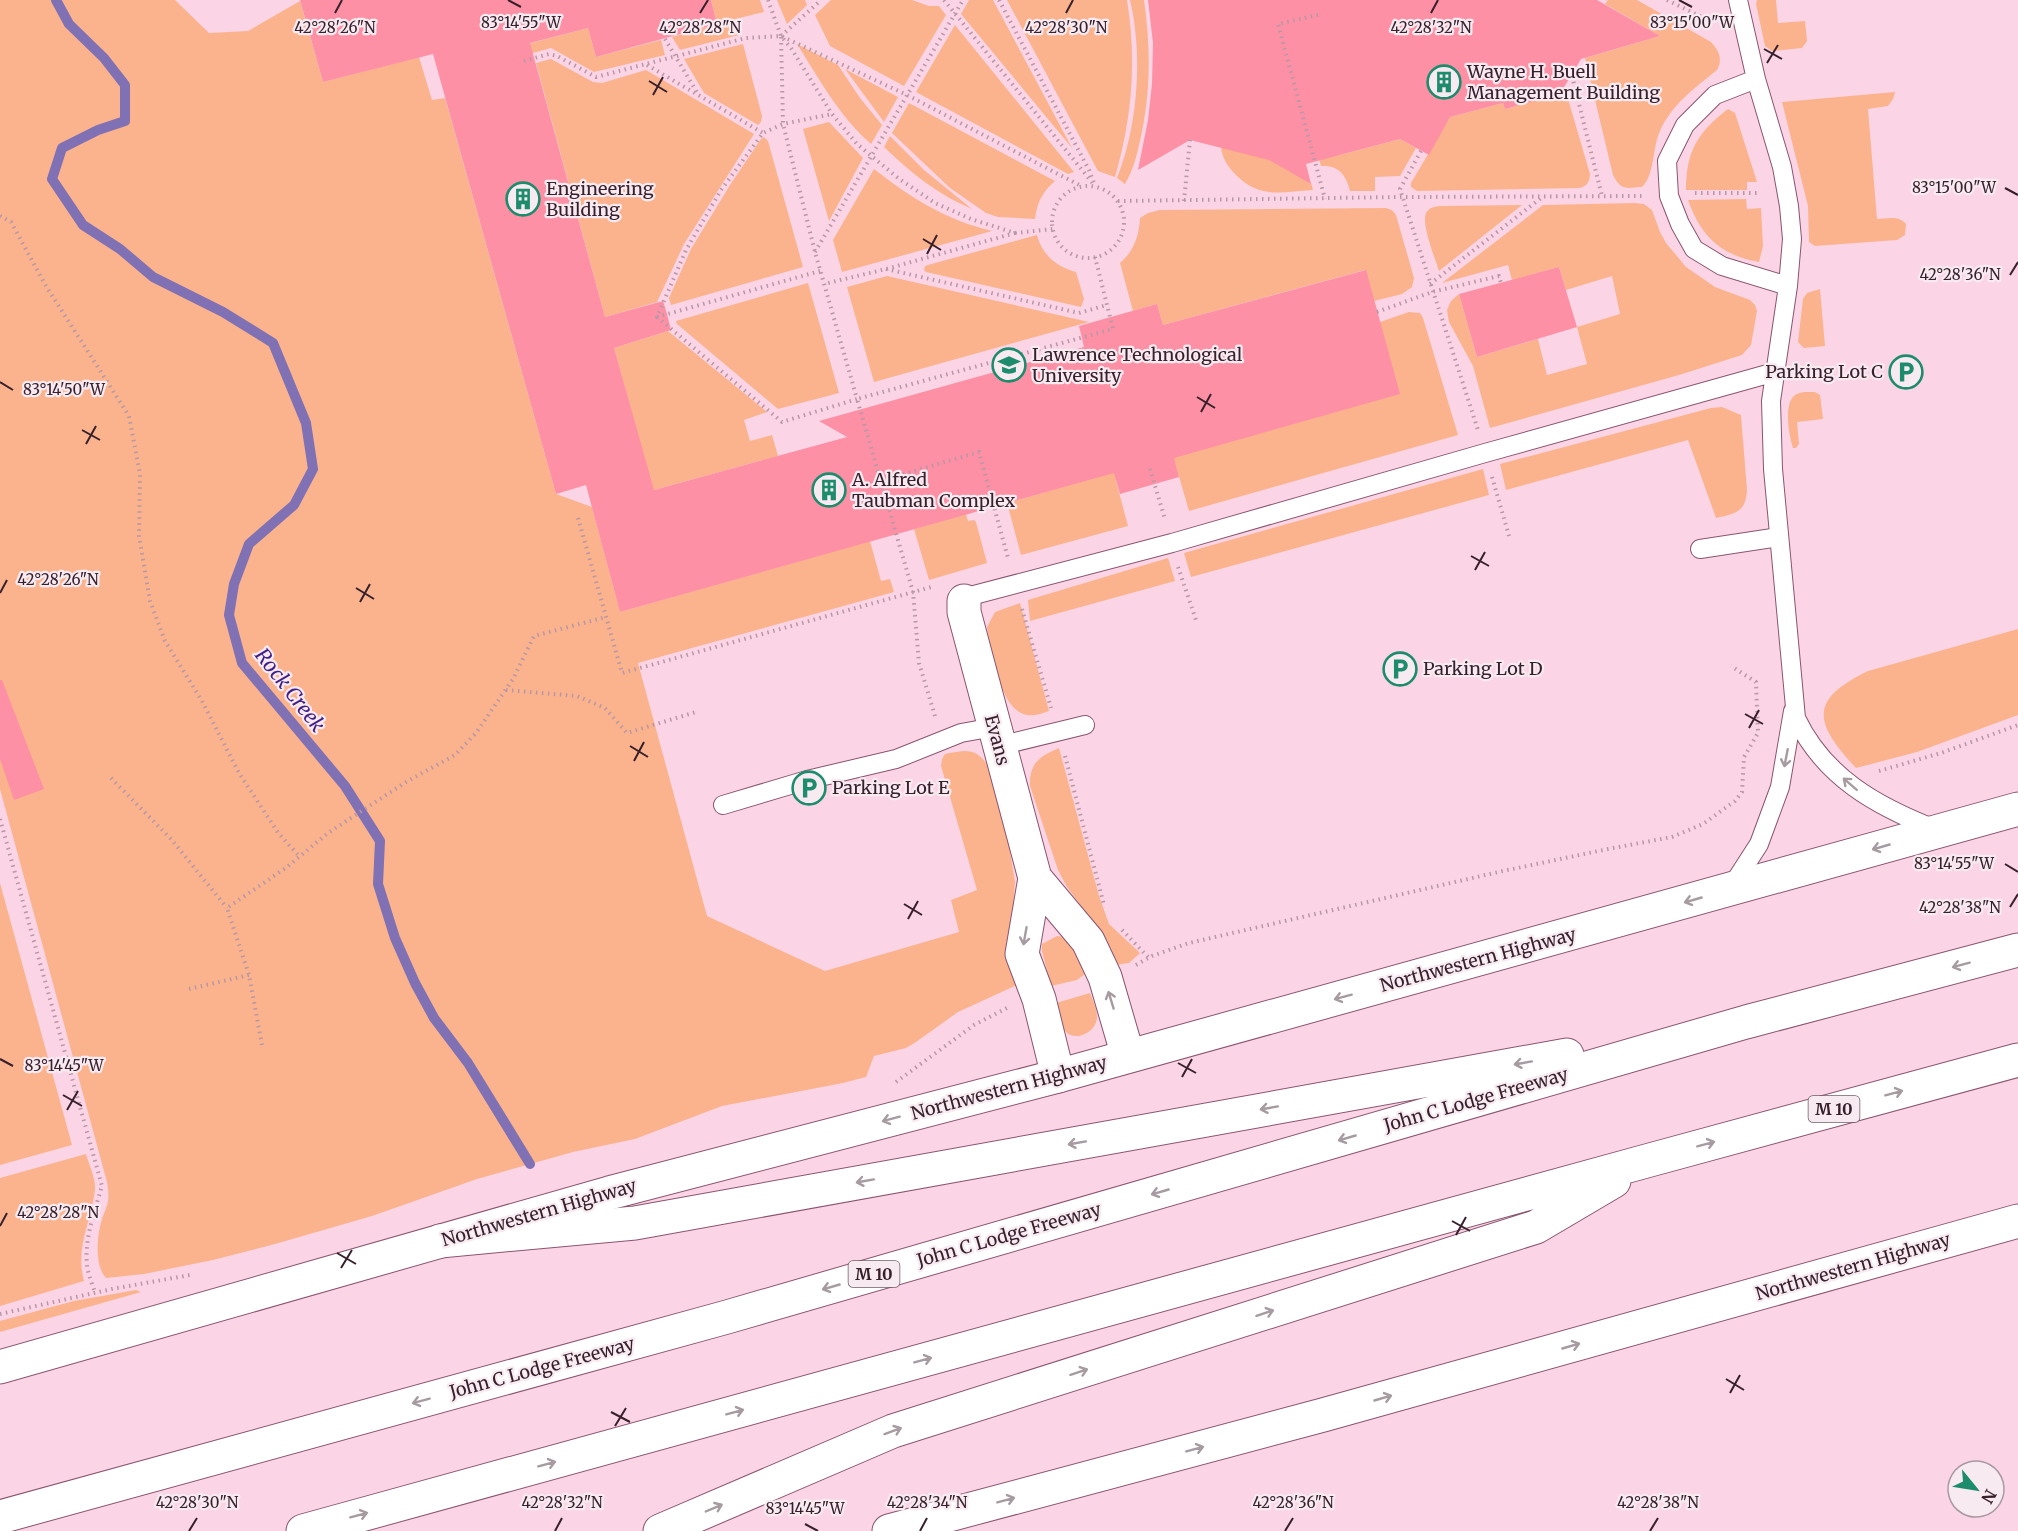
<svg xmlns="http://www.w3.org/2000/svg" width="2018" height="1531" viewBox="0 0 2018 1531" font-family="Merriweather,serif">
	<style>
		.green { fill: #fbb38d }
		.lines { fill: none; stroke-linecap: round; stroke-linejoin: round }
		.stream { stroke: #8070b4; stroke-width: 10 }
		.building { fill: #fd90a4 }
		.lane-casing { stroke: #8a546f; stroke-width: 20 }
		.street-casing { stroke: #8a546f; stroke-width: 35 }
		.secondary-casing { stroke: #8a546f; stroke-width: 35 }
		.highway-casing { stroke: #8a546f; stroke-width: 35 }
		.path { stroke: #b897a7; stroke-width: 4; stroke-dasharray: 1.5 4.5; stroke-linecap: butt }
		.lane { stroke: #fff; stroke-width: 18 }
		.street { stroke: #fff; stroke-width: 33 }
		.secondary { stroke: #fff; stroke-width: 33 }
		.highway { stroke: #fff; stroke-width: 33 }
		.oneway { stroke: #a59ba0 }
		.ticks { fill: none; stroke: #37202c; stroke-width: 2 }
		.labels { text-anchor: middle; stroke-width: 4.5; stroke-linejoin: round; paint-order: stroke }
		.shield { fill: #f7eaf0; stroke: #715d67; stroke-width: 1.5 }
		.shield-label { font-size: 16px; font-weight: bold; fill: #37202c }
		.poi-label { font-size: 18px; fill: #37202c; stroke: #f7eaf0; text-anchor: start }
		.street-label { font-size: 18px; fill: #37202c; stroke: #f7eaf0 }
		.water-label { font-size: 20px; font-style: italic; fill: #3e1e88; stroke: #f7eaf0 }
		.ticks-label { font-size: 15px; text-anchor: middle; fill: #37202c; stroke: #f7eaf0; stroke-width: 4.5; stroke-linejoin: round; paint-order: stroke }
	</style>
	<rect width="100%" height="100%" fill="#fbd5e6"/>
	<path class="green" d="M 0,0 L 175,0 L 209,33 L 248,31 L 300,1 L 323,82 L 419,57 L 432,100 L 445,98 L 556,494 L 592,507 L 620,612 L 870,541 L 881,581 L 890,579 L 894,592 L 638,663 L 707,916 L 825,971 L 959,932 L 951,900 L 977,890 L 941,766 L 942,759 L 945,754 C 966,750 976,747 988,766 L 1009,845 L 1015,882 L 1012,923 L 1019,984 L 958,1012 L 916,1042 L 906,1048 L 874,1056 L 866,1077 L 843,1083 L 722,1106 L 635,1139 L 573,1152 L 477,1179 L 372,1216 L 275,1244 L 213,1260 L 144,1274 L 106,1278 C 94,1266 97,1234 102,1219 C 104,1213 107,1207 108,1201 C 109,1195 108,1188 107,1182 L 0,789 Z
		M 711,0 L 760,0 L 764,12 L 735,19 L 739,35 L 680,50 L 672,37 L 717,24 Z
		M 777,0 L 805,0 L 807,5 L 787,24 Z
		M 831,0 L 912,0 L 929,6 L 939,6 L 946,15 L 904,86 L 830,46 L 815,15 Z
		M 969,0 L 993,0 L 1072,148 L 961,14 Z
		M 1007,0 L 1127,0 C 1137,61 1132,118 1115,177 L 1098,171 Z
		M 1130,0 L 1144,0 C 1151,49 1151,96 1139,145 C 1136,159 1132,172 1125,184 L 1117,178 C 1138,126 1143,55 1130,0 Z
		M 1608,0 L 1637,0 L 1711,42 C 1719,51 1723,59 1717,70 C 1695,88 1672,104 1660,131 C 1652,148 1655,175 1642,187 C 1626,188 1621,191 1613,175 L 1585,58 L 1660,36 L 1605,4 Z
		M 1757,0 L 1776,0 L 1778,23 L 1805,21 L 1807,41 L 1802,48 L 1772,51 L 1765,46 L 1756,4 Z
		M 955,25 L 1074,172 L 1068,174 L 916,92 Z
		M 588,28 L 596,57 L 661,40 L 665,55 L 594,72 L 551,48 L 522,56 L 520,46 Z
		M 1308,34 L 1340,155 L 1400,139 L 1416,148 L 1400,176 L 1375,177 L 1375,191 L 1350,191 C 1346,175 1339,165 1321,166 L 1291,58 Z
		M 743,44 L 762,116 L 761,122 L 758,125 L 704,93 L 684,59 Z
		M 797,44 L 838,65 L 860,98 L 882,125 L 871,144 C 840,117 819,79 797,44 Z
		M 551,59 L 593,82 L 602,83 L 646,70 L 754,134 L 684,244 L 657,302 L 605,317 L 536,63 Z
		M 845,69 L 898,97 L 884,122 Z
		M 1566,92 L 1590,174 C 1589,182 1588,186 1579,188 L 1417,191 L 1411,187 L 1411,183 L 1450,117 L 1503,103 L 1505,109 Z
		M 1895,92 L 1893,99 L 1888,106 L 1868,109 L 1877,219 C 1888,219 1898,215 1906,224 L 1905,235 L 1897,240 L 1815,246 L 1809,242 L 1808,206 L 1782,102 Z
		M 909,103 L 1055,181 C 1042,192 1037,203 1035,219 L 998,217 L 986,213 L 950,188 L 892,133 Z
		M 1728,109 L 1735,113 L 1757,182 L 1747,182 L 1747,190 L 1686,190 C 1686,151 1698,132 1728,109 Z
		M 829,122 L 863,158 L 829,221 L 803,129 Z
		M 890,136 L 924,170 L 972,209 C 938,195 910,172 884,147 Z
		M 764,137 L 768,141 L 803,267 L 671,305 L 669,298 L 691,249 L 730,185 L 761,139 Z
		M 1245,146 L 1311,183 L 1313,190 C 1282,192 1261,199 1237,176 C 1228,167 1223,160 1221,148 Z
		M 874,169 C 911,198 946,220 992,231 L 842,272 L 833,240 Z
		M 1746,199 L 1747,209 L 1761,208 L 1763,246 L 1759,262 C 1720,255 1701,236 1688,200 Z
		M 1634,203 L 1644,204 L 1652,210 L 1660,232 L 1666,243 L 1686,267 L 1715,287 L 1750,300 L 1755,305 L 1757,311 L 1751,345 L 1742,355 L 1679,375 L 1490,428 L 1473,366 L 1449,322 L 1447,310 L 1451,301 L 1459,294 L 1477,357 L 1538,339 L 1547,375 L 1587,364 L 1577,327 L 1620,314 L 1612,276 L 1566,290 L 1559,267 L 1512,280 L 1508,265 L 1442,283 L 1543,205 Z
		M 1522,205 L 1439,271 C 1435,258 1421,224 1426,213 C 1429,208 1433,207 1439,206 Z
		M 1386,208 L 1392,210 L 1396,215 L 1414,278 L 1412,287 L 1402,294 L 1374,301 L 1365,270 L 1163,325 L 1157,304 L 1133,311 L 1120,263 C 1134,251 1139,236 1140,218 L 1148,213 L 1160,210 Z
		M 1037,235 C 1042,255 1057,267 1076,272 L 1084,299 L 1081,307 L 926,272 L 924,270 L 925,266 L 928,265 Z
		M 887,276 L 1089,322 L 874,382 L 847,287 Z
		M 808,283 L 839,393 L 778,409 L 677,324 L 676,321 Z
		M 1820,289 L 1825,346 L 1804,348 L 1798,342 L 1803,299 L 1807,293 Z
		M 1409,312 L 1420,313 L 1423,318 L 1458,435 L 1189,511 L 1175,463 L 1166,460 L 1380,322 Z
		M 668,331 L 767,412 L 744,420 L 750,441 L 772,435 L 778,456 L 621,499 L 647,468 L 614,348 Z
		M 1815,392 L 1820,395 L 1823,419 L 1797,422 L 1799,444 L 1796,448 L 1793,448 C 1789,435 1783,404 1795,395 C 1801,391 1809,392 1815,392 Z
		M 1722,407 L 1741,415 L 1747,490 C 1746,512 1735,514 1716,518 L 1688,440 L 1506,490 L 1500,464 L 1711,408 Z
		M 1483,469 L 1489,495 L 1191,577 L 1184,553 Z
		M 1122,470 L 1116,481 L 1128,526 L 1021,555 L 1007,503 Z
		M 966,514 L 968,521 L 974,520 L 976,522 L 987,563 L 929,580 L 914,529 Z
		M 1168,558 L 1175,581 L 1030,621 L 1028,600 Z
		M 1020,603 L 1049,711 C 1040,714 1030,718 1021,713 C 1000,703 993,656 988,634 L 987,627 L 995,612 Z
		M 2018,629 L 2018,715 L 1917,752 L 1856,768 C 1814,723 1808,700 1868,671 Z
		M 1059,748 L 1099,896 L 1109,924 L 1140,953 L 1129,963 L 1115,965 L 1101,933 L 1067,887 L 1058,870 L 1030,786 C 1029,763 1040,756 1059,748 Z
		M 0,883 L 72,1145 L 0,1165 Z
		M 1057,936 C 1077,937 1080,958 1085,974 L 1077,980 L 1051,986 L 1042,951 L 1042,944 Z
		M 1090,993 C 1093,1001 1097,1009 1097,1017 C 1097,1032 1075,1043 1065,1031 C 1059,1025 1058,1011 1056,1003 Z
		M 86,1154 C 89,1165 96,1179 95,1190 C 91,1223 75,1247 84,1281 L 0,1306 L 0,1178 Z
		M 136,1290 L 141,1292 L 0,1332 L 0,1321 L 74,1301 Z"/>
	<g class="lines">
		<path class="stream" d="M 56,0 L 69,24 L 104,58 L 125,85 L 125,121 L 98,130 L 62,148 L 52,179 L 83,225 L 120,249 L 153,277 L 223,312 L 273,343 L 306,423 L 313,469 L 294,505 L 249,544 L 234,584 L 229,615 L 242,663 L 345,786 L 380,841 L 378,884 L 395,938 L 415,983 L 434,1018 L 468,1063 L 530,1164"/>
	</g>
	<path class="building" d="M 300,0 L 711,0 L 717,24 L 596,57 L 588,28 L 530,43 L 605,317 L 663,301 L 667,314 L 671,330 L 614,348 L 654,490 L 847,437 L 819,421 L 1084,347 L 1079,326 L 1157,304 L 1163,325 L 1366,270 L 1400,394 L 1174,458 L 1179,477 L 1120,494 L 1114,473 L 620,612 L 586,485 L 556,494 L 433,54 L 323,82 Z
		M 1148,0 L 1597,0 L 1660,36 L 1581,59 L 1560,94 L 1505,109 L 1503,103 L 1450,117 L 1429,155 L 1400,139 L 1306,164 L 1311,184 L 1269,160 L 1190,140 L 1138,170 L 1148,120 L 1152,84 L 1153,43 Z
		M 1559,267 L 1577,327 L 1477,357 L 1459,294 Z
		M 0,680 L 2,680 L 44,789 L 14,800 L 0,759 Z"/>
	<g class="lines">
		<defs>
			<path id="lane" d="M 1738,0 L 1756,79 L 1782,167 L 1789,206 L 1792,239 L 1788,286 L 1771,401 L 1773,469 L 1796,718 C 1824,777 1876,806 1935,829
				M 1756,79 L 1715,95 L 1685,125 L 1667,161 L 1669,196 L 1680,224 L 1694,249 L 1722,266 L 1788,286
				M 1700,549 L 1779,537
				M 964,601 L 974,595 L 1172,543 L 1485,453 L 1775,372
				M 999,746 L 1085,725
				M 723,805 L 807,780 L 896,759 L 961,733 L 994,727
				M 1730,889 L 1759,844 L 1780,787 L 1793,711"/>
			<path id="street" d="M 964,601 L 964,612 L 1035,878 L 1088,941 L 1105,977 L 1128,1056
				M 1035,878 L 1022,954 L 1039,999 L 1058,1076"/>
			<path id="secondary" d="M 0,1367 L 609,1193 L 1058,1076 L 2018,809
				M 889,1531 L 1323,1415 L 2018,1221"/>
			<path id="highway" d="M 440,1241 L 635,1223 L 1567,1055
				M 0,1517 L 727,1317 L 1746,1022 L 2018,950
				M 303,1531 L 1650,1160 L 2018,1060
				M 660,1531 L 893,1431 L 1536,1227 L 1614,1181"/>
		</defs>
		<use href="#lane" class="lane-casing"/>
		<use href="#street" class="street-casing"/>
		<use href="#secondary" class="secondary-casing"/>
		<use href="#highway" class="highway-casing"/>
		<path class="path" d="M 768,0 L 781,36 L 791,48 L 832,114 L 857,144 L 898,178 L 935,203 L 971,219 L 1015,233 L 886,269 L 824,284
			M 944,0 L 1095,186
			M 999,0 L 1089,170 L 1094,183
			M 1667,0 L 1714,23
			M 1318,15 L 1278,24 L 1325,199
			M 781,36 L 821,0
			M 665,39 L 698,94
			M 524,61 L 549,54 L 557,56 L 596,77 L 746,38 L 781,36 L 907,95 L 1081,186
			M 647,65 L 763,133
			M 1572,76 L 1602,196
			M 1421,151 L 1400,189 L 1478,430
			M1052 222a36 36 0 1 1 72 0a36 36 0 1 1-72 0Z
			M 1695,193 L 1760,193
			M 1118,201 L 1402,197 L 1643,196
			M 1184,201 L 1190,140
			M 0,216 L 11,222 L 46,286 L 129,416 L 140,474 L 139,536 L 150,601 L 165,641 L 202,701 L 239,773 L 279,834 L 300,857
			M 1015,233 L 1053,229
			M 815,252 L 963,0
			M 886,269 L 1079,313 L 1107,305
			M 820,271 L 657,317 L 686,250 L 721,190 L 763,133 L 783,124 L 832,114
			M 1430,284 L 1541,198
			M 1377,312 L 1432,292 L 1499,276 L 1501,283
			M 657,317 L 782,422 L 857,399 L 815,252 L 783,124 L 781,36
			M 1150,469 L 1165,519
			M 1492,477 L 1509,536
			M 880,481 L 979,452 L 1008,558
			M 578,518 L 622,673 L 935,586
			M 1178,567 L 1197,623
			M 1022,609 L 1051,708
			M 506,690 L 577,696 L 605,708 L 627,733 L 696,712
			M 935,716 L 919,663 L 913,592 L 857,399 L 1113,329 L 1095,257
			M 1065,756 L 1104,905
			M 1879,771 L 1941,753 L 2018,725
			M 111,778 L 171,839 L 227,908
			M 0,819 L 102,1186 C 95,1210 84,1239 87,1265 C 88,1274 92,1284 95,1292
			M 1122,930 L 1149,958
			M 1136,965 L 1152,956 L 1189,943 L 1503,871 L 1608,849 L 1672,837 L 1703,824 L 1735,801 L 1742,792 L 1744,757 L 1758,733 L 1756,682 L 1731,666
			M 189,989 L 249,975
			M 262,1045 L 249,975 L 227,908 L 287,867 L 328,833 L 406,782 L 455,755 L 476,733 L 513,679 L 534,636 L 606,617
			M 896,1082 L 974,1025 L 1007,1008
			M 0,1314 L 112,1289 L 190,1275"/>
		<use href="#lane" class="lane"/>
		<use href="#street" class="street"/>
		<use href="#secondary" class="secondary"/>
		<use href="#highway" class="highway"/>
	</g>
	<defs><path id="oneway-shaft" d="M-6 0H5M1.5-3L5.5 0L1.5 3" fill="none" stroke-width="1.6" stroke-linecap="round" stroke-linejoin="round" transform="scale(1.5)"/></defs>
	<g class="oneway">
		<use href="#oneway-shaft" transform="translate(1786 758) rotate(101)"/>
		<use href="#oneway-shaft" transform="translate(1850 784) rotate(-139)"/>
		<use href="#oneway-shaft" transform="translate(1881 847) rotate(164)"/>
		<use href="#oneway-shaft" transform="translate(1693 900) rotate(164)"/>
		<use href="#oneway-shaft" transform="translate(1025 936) rotate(100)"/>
		<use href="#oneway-shaft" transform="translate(1961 965) rotate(165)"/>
		<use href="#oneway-shaft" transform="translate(1343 997) rotate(165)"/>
		<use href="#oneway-shaft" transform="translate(1111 1000) rotate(-107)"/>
		<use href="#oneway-shaft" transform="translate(1523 1063) rotate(170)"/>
		<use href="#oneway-shaft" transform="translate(1894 1093) rotate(-15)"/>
		<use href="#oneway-shaft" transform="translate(1269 1108) rotate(170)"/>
		<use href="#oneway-shaft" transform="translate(891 1119) rotate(165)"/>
		<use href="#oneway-shaft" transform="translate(1347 1138) rotate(164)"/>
		<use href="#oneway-shaft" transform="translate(1077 1143) rotate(170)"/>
		<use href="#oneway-shaft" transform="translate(1706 1144) rotate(-15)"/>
		<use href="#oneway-shaft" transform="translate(865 1181) rotate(170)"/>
		<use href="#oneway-shaft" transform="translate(1160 1192) rotate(164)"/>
		<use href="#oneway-shaft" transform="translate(831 1287) rotate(164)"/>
		<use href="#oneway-shaft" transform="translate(1265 1313) rotate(-18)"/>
		<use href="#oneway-shaft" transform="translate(1571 1346) rotate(-16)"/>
		<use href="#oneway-shaft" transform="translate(923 1360) rotate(-15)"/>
		<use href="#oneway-shaft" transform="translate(1079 1372) rotate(-18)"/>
		<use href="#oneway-shaft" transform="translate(1383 1398) rotate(-16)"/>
		<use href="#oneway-shaft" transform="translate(421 1401) rotate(165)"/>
		<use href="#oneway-shaft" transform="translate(735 1412) rotate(-15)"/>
		<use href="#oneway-shaft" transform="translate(893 1431) rotate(-20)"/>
		<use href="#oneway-shaft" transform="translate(1195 1449) rotate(-15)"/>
		<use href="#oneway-shaft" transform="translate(547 1464) rotate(-15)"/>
		<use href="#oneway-shaft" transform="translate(1006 1500) rotate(-15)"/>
		<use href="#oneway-shaft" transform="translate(714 1508) rotate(-23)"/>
		<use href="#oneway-shaft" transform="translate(359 1515) rotate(-15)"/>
	</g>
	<path class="ticks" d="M 508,0 L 521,7M 1679,0 L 1692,7M 335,13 L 342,0M 700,13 L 708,0M 1066,13 L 1073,0M 1431,13 L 1438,0M 1764,49 L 1782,59M 1767,63 L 1778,45M 649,81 L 667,92M 653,95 L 663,77M 2005,188 L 2018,195M 923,239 L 941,250M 927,254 L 937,235M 2010,275 L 2018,262M 0,382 L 13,390M 1197,397 L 1215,408M 1201,412 L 1211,394M 82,430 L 100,440M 86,444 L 96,426M 1471,556 L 1489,566M 1475,570 L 1485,552M 356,588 L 374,599M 0,593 L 7,580M 360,602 L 370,584M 1745,714 L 1763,724M 1749,728 L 1759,710M 630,746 L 648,757M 634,761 L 644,742M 2005,864 L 2018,872M 904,904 L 922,915M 2010,907 L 2018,894M 908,919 L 918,901M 0,1059 L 13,1066M 1178,1063 L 1196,1073M 1182,1077 L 1192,1059M 63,1095 L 82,1106M 67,1110 L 78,1091M 1452,1221 L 1470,1231M 0,1226 L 7,1213M 1456,1235 L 1466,1217M 337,1253 L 356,1264M 341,1268 L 352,1250M 1726,1379 L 1744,1390M 1730,1393 L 1740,1375M 611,1412 L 630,1422M 615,1426 L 626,1408M 805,1524 L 818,1531M 189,1531 L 197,1518M 555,1531 L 562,1518M 920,1531 L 927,1518M 1285,1531 L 1293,1518M 1650,1531 L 1658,1518"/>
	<defs>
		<symbol id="building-ring" viewBox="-11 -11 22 22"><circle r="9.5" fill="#f7eaf0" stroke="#1c8c6d" stroke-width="1.5"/><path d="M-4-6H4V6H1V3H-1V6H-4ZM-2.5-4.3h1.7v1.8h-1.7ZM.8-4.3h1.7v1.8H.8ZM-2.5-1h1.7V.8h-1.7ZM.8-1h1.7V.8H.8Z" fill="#1c8c6d"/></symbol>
		<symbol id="university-ring" viewBox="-11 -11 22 22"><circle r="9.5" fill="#f7eaf0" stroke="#1c8c6d" stroke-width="1.5"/><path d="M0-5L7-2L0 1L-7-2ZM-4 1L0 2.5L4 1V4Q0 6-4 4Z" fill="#1c8c6d"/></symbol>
		<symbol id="parking-ring" viewBox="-11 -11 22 22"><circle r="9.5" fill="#f7eaf0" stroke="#1c8c6d" stroke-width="1.5"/><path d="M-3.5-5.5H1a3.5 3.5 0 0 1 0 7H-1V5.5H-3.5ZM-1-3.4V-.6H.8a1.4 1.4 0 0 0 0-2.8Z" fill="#1c8c6d"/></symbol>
	</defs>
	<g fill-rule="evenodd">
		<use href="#building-ring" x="1425" y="63" width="38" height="38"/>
		<use href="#building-ring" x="504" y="180" width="38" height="38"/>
		<use href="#university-ring" x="990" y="346" width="38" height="38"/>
		<use href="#parking-ring" x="1887" y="353" width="38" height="38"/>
		<use href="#building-ring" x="810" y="471" width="38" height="38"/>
		<use href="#parking-ring" x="1381" y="650" width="38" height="38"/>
		<use href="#parking-ring" x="790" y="769" width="38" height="38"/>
	</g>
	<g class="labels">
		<g class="shield">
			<rect x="1808.5" y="1096" width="51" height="26" rx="4.5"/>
			<rect x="848.5" y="1261" width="51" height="26" rx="4.5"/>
		</g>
		<g class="shield-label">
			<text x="1834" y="1115">M 10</text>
			<text x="874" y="1280">M 10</text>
		</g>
		<g class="poi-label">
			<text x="1467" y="78">Wayne H. Buell<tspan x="1467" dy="21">Management Building</tspan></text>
			<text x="546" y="195">Engineering<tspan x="546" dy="21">Building</tspan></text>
			<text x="1032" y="361">Lawrence Technological<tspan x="1032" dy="21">University</tspan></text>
			<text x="1883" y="378" text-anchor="end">Parking Lot C</text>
			<text x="852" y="486">A. Alfred<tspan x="852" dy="21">Taubman Complex</tspan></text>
			<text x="1423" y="675">Parking Lot D</text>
			<text x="832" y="794">Parking Lot E</text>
		</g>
		<g class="street-label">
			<text transform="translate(997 740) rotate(75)" y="6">Evans</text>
			<text transform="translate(1478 960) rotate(-15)" y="6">Northwestern Highway</text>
			<text transform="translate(1009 1088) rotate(-15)" y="6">Northwestern Highway</text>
			<text transform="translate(1476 1100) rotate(-16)" y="6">John C Lodge Freeway</text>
			<text transform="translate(539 1213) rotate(-16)" y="6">Northwestern Highway</text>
			<text transform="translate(1009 1235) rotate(-16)" y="6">John C Lodge Freeway</text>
			<text transform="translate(1853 1267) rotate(-16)" y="6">Northwestern Highway</text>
			<text transform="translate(542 1368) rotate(-15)" y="6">John C Lodge Freeway</text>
		</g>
		<g class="water-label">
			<text transform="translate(290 690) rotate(52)" y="7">Rock Creek</text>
		</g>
	</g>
	<g class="ticks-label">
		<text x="521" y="28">83°14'55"W</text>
		<text x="1692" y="28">83°15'00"W</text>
		<text x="335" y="33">42°28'26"N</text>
		<text x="700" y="33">42°28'28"N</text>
		<text x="1066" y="33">42°28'30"N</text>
		<text x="1431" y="33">42°28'32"N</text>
		<text x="1954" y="193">83°15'00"W</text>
		<text x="1960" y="280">42°28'36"N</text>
		<text x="64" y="395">83°14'50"W</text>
		<text x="58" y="585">42°28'26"N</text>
		<text x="1954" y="869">83°14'55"W</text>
		<text x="1960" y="913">42°28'38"N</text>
		<text x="64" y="1071">83°14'45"W</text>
		<text x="58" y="1218">42°28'28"N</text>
		<text x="197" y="1508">42°28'30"N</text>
		<text x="562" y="1508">42°28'32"N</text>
		<text x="927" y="1508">42°28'34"N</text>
		<text x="1293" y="1508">42°28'36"N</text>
		<text x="1658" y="1508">42°28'38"N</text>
		<text x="805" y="1514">83°14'45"W</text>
	</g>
	<g transform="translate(1976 1489) rotate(120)"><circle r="28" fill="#f7eaf0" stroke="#aa99a2" stroke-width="1.5"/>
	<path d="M0-4.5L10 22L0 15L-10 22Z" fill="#1c8c6d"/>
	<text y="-9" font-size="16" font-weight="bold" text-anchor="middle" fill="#37202c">N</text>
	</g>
</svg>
